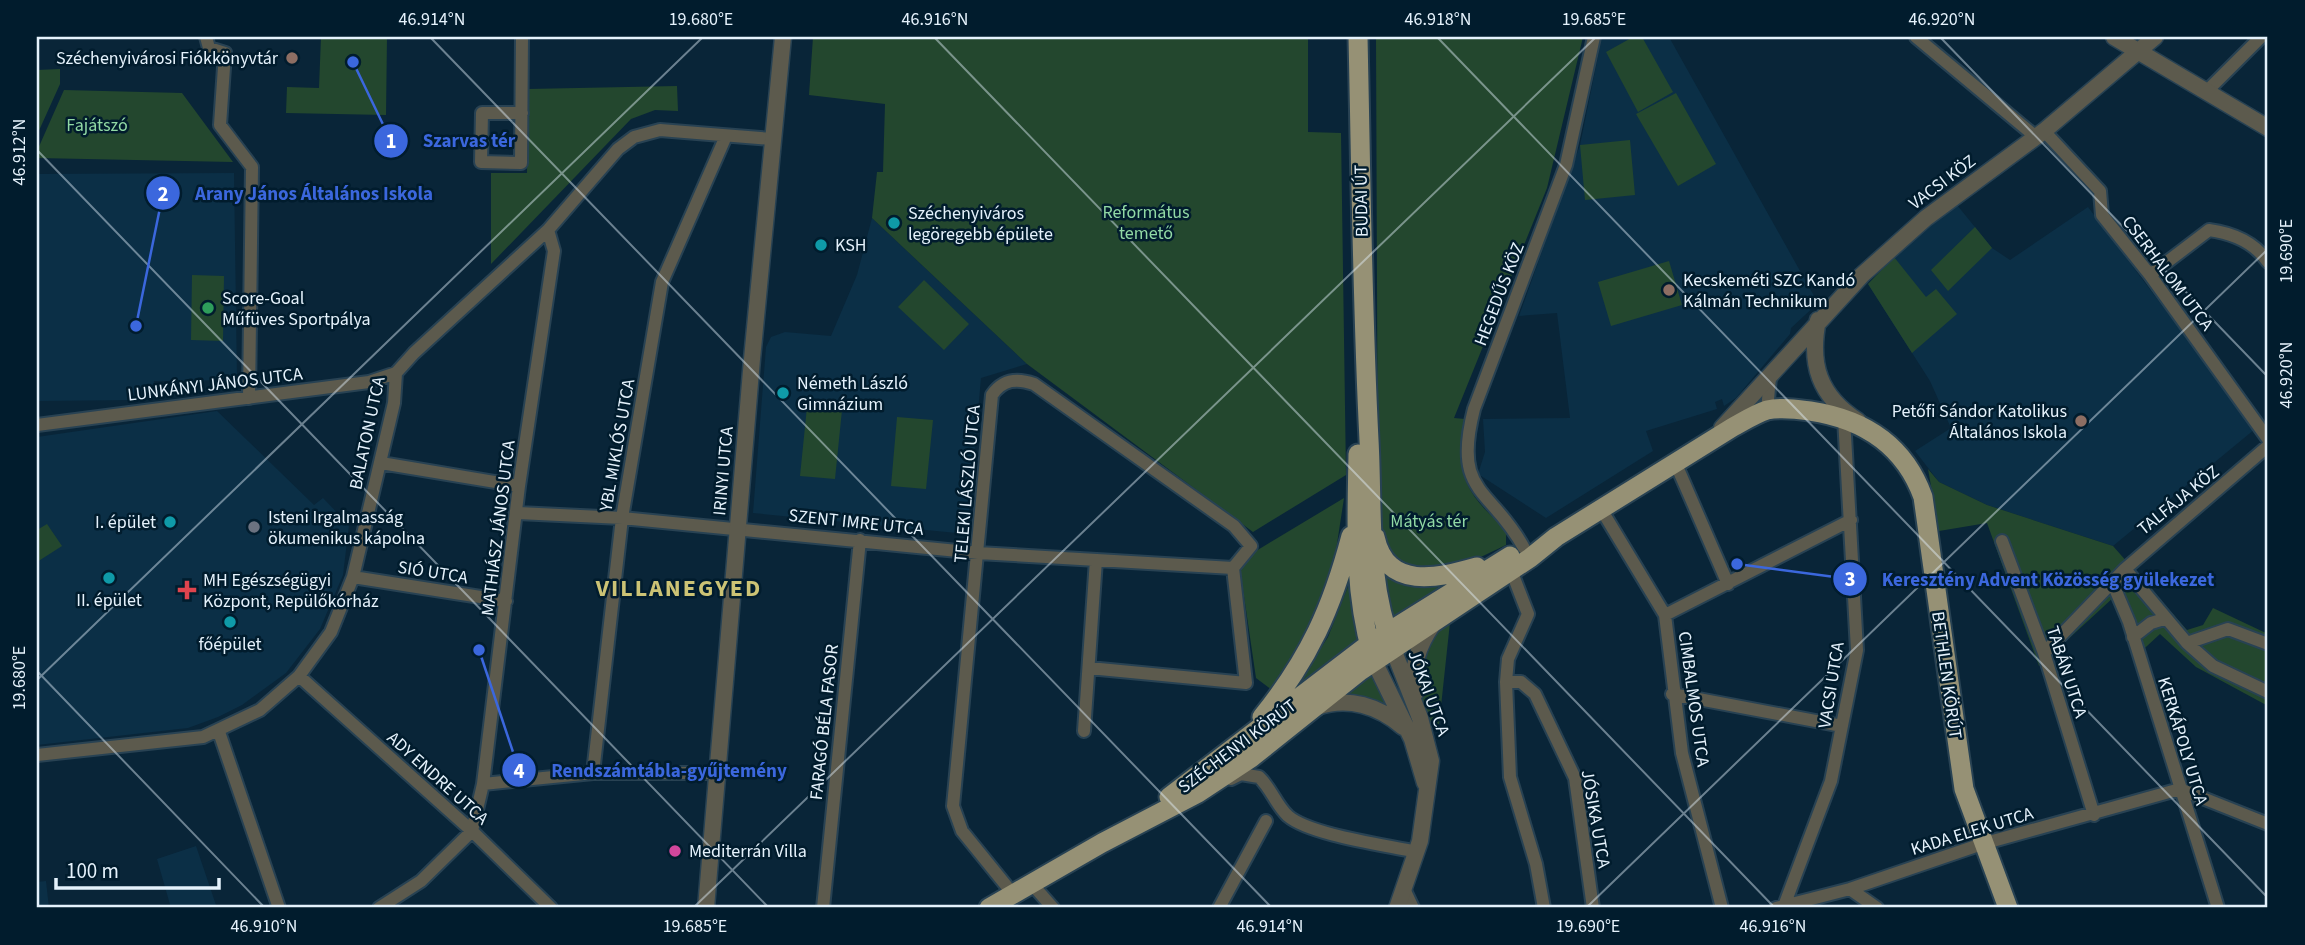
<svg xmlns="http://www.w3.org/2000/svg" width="2305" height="945" viewBox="0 0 2305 945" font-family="'Source Sans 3',sans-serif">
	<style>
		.built { fill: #0b2f46 }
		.green { fill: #23472e }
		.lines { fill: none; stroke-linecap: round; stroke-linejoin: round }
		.minor-casing { stroke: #284253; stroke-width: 16 }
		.tertiary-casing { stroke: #284253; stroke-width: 19 }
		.primary-casing { stroke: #284253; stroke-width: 23 }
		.minor { stroke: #5c5a4d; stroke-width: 12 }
		.tertiary { stroke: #5c5a4d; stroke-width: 16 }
		.primary { stroke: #969175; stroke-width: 19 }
		.ticks { fill: none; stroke: #e5f2fc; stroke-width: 2; stroke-opacity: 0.45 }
		.education-dot { fill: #8d6e63; stroke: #011c2d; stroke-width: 2.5 }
		.culture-dot { fill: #0f9aa8; stroke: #011c2d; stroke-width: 2.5 }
		.leisure-dot { fill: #2e9e5b; stroke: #011c2d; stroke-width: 2.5 }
		.worship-dot { fill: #6b7280; stroke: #011c2d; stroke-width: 2.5 }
		.health-dot { fill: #e0444e; stroke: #011c2d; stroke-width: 2.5 }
		.hotel-dot { fill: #d1479c; stroke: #011c2d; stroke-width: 2.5 }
		.labels { text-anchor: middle; stroke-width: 5; stroke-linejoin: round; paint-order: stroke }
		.poi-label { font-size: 18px; fill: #e5f2fc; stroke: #011c2d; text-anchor: start }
		.park-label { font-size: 18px; fill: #91d9a4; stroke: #011c2d }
		.street-label { font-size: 18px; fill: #e5f2fc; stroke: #011c2d }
		.district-label { font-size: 24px; font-weight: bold; letter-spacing: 2px; fill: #ccc375; stroke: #011c2d }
		.leader { fill: none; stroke: #3b67dd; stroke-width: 2.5 }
		.callout-dot { fill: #3b67dd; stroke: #011c2d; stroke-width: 2.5 }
		.mark-label { font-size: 21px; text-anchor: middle; font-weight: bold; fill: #fff }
		.callout-label { font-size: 19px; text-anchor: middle; font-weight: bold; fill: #3b67dd; stroke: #011c2d; stroke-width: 5; stroke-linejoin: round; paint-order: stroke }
		.neatline { fill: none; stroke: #e5f2fc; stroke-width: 2.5 }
		.ticks-label { font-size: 18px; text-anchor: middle; fill: #e5f2fc }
	</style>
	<rect width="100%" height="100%" fill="#092538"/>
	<path class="built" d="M 1602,37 L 1669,37 L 1818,303 L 1791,328 L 1790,334 L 1736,398 L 1724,406 L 1722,399 L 1715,402 L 1717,409 L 1646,431 L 1653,451 L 1546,518 L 1478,474 L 1485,452 L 1483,419 L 1570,418 L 1557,313 L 1519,316 L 1580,145 Z
		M 234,173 L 237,380 L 154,381 L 153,391 L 134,391 L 133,400 L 37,401 L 37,174 Z
		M 1957,205 L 1992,248 L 2010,260 L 2088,207 L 2255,429 L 2113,546 L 1987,505 L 1939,482 L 1915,451 L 1951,428 L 1930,381 L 1868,284 L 1911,242 Z
		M 872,218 L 1027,364 L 981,378 L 967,534 L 753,513 L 766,347 L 771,337 L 785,332 L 831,336 L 857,275 Z
		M 217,411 L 314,505 L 323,498 L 349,525 L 343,575 L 320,629 L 286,673 L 242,705 L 218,717 L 188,728 L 37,745 L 37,437 Z
		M 196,846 L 217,908 L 171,908 L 157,859 Z
		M 46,881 L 49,908 L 37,908 L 37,882 Z"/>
	<path class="green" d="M 315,37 L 387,37 L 386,115 L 286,113 L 287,87 L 319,88 L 321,37 Z
		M 813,37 L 1308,37 L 1308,132 L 1341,133 L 1346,475 L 1253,532 L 1027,364 L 872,218 L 877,172 L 883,172 L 885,104 L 809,95 Z
		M 1376,37 L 1583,37 L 1547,188 L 1454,418 L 1465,419 C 1453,472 1466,495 1506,529 L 1506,545 C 1474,560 1433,584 1398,562 C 1390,557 1383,539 1378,530 Z
		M 1633,37 L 1642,37 L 1673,92 L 1638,112 L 1606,52 Z
		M 60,69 L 60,84 L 37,135 L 37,70 Z
		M 677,86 L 678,111 L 655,110 L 631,119 L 491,264 L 491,173 L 527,173 L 528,89 Z
		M 64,90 L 182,93 L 233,162 L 37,158 L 37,151 Z
		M 1676,93 L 1716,164 L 1678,186 L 1636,114 Z
		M 1630,140 L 1635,195 L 1585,200 L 1580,145 Z
		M 1975,227 L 1992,248 L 1948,291 L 1931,270 Z
		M 1894,257 L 1926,297 L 1936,289 L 1957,314 L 1912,353 L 1868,284 Z
		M 1669,261 L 1682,305 L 1611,326 L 1598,282 Z
		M 192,275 L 224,276 L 223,341 L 191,340 Z
		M 924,280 L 969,324 L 944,350 L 898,307 Z
		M 807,407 L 842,410 L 835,479 L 800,476 Z
		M 897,417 L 933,420 L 926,489 L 891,486 Z
		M 1928,469 L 1939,482 L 1987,505 L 2113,546 L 2187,630 L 2203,625 L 2213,608 L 2268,634 L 2268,706 L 2196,667 L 2160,634 L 2134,658 L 2114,597 L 2039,666 L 1987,523 L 1939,531 Z
		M 1344,498 L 1333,570 L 1311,630 L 1272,690 L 1256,678 L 1240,569 L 1256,551 Z
		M 47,524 L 62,546 L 37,562 L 37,530 Z
		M 1380,559 L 1436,583 L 1438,588 L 1390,621 Z
		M 1351,579 L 1363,643 L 1288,700 L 1328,637 Z
		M 1451,613 L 1439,725 L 1430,727 C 1413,676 1417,654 1451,613 Z
		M 1374,672 L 1392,708 L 1368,698 L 1343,696 Z"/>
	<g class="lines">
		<defs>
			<path id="minor" d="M 206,37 L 209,48 L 225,53 L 220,125 L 252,167 L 249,398
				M 1916,37 L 2036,137
				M 2206,92 L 2261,37
				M 522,113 L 482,113 L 481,162 L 521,163 L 522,37
				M 2044,131 L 2100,191 L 2102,215 L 2150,275 L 2268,439
				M 2150,275 L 2209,230 C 2232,233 2254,242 2268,262
				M 1767,411 L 1770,377
				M 37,425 L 369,382 L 396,373
				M 1675,462 L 1728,584
				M 381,463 L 519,486
				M 1601,509 L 1665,615 L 1682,753 L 1722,908
				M 518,513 L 622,518 L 978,553 L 1233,568
				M 2002,541 L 2044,653 L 2094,815
				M 1524,548 C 1491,487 1452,495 1474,409 L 1566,165 L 1594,37
				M 2125,569 L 2187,643 L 2228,629 L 2268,644
				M 1511,570 L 1528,614 L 1508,659 L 1506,682 L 1510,777 L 1536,864 L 1544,908
				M 353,577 L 506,601
				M 2113,584 L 2129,622 L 2218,908
				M 1665,615 L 1851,520
				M 2133,637 L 2151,623 L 2164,619
				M 2187,643 L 2213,666 L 2268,692
				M 2044,653 L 2125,569 L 2268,446
				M 299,676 L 472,831 L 551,908
				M 1506,682 L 1521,682 L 1535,694 L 1575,778 L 1593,908
				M 1672,694 L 1842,726
				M 1084,731 L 1096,560
				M 219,732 L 279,908
				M 37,755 L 203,737 L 260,710 L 299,676 L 331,632 L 353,577 L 394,403 L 396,373 L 414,353 L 548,230 L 618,149 L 634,137 L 660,130 L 772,139
				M 593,773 L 622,518 L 662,282 L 726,136
				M 1231,779 L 1241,774 L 1259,777 C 1271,788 1276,805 1288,816 C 1310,835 1386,845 1417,852
				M 483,784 L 593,773 L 717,773
				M 2180,789 L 2268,824
				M 1031,883 L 1053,908
				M 1850,889 L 1877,908
				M 1405,891 L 1413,908
				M 1013,894 L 962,831 L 953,806 L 992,395 C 1003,379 1017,378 1034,384 L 1234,526 L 1251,546 L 1233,568 L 1246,683 L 1089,668
				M 1784,906 L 1831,781 L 1857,650 L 1844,418
				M 379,908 L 421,881 L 472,831 L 483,784 L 519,486 L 554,251 L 548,230
				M 823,908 L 860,540
				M 1219,908 L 1266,821
				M 1776,908 L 1850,889 L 1982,844 L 2180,789"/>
			<path id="tertiary" d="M 2114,37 L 2268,128
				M 1818,320 C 1809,364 1819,396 1858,421
				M 1722,428 L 1862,275 L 1926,218 L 2044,131 L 2155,37
				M 1393,649 L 1420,718 L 1431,761 L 1420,841 L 1397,908
				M 1374,661 L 1412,739 L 1425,783
				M 1416,692 C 1411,666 1418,646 1433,624
				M 1317,707 C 1348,696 1379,706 1403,727
				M 706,908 L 752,359 L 783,37"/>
			<path id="primary" d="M 1358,37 C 1361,171 1362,306 1369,440 C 1373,513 1366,580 1393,649
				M 1358,454 C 1357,522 1353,588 1372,654
				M 1375,537 C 1387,591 1438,578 1477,567
				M 1262,717 C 1309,659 1332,608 1351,536
				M 1169,797 L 1369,644 L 1510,556
				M 989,908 L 1102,843 L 1198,793 L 1251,758 L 1360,671 L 1530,558 L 1556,537 L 1733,427 C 1744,421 1755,414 1767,410 C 1781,407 1796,409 1810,411 C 1863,419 1904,444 1923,497 L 1964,789 L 2008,908"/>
		</defs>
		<use href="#minor" class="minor-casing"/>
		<use href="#tertiary" class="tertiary-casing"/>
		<use href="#primary" class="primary-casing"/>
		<use href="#minor" class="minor"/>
		<use href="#tertiary" class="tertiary"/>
		<use href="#primary" class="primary"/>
	</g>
	<path class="ticks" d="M 430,37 L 1272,908M 934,37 L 1775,908M 1437,37 L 2268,898M 1940,37 L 2268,377M 37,150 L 769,908M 37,671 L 265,908M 37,680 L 703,37M 693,908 L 1596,37M 1586,908 L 2268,249"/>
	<g class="education-dot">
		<circle cx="292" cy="58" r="7"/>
		<circle cx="1669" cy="290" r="7"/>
		<circle cx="2081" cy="421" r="7"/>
	</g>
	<g class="culture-dot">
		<circle cx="894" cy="223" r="7"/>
		<circle cx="821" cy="245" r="7"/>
		<circle cx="783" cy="393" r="7"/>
		<circle cx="170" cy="522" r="7"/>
		<circle cx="109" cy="578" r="7"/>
		<circle cx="230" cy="622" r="7"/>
	</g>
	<circle class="leisure-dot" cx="208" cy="308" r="7"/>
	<circle class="worship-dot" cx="254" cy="527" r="7"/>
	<path class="health-dot" d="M183.5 579.5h7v7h7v7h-7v7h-7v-7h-7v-7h7z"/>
	<circle class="hotel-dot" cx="675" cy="851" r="7"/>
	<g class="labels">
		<g class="poi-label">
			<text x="278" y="64" text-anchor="end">Széchenyivárosi Fiókkönyvtár</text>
			<text x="908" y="219">Széchenyiváros<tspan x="908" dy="21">legöregebb épülete</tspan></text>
			<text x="835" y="251">KSH</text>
			<text x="1683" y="286">Kecskeméti SZC Kandó<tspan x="1683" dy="21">Kálmán Technikum</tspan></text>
			<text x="222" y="304">Score-Goal<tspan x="222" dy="21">Műfüves Sportpálya</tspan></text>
			<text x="797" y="389">Németh László<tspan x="797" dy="21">Gimnázium</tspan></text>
			<text x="2067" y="417" text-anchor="end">Petőfi Sándor Katolikus<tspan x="2067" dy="21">Általános Iskola</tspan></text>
			<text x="268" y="523">Isteni Irgalmasság<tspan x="268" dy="21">ökumenikus kápolna</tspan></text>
			<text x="156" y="528" text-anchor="end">I. épület</text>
			<text x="203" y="586">MH Egészségügyi<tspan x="203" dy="21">Központ, Repülőkórház</tspan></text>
			<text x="109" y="606" text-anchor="middle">II. épület</text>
			<text x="230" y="650" text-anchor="middle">főépület</text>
			<text x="689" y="857">Mediterrán Villa</text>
		</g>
		<g class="park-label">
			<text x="97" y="131">Fajátszó</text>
			<text x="1146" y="218">Református<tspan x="1146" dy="21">temető</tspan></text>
			<text x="1429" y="527">Mátyás tér</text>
		</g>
		<g class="street-label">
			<text transform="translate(1942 182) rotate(-37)" y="6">VACSI KÖZ</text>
			<text transform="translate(1361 201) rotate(-91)" y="6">BUDAI ÚT</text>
			<text transform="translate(2168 273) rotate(53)" y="6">CSERHALOM UTCA</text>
			<text transform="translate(1499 294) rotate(-69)" y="6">HEGEDŰS KÖZ</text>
			<text transform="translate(215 384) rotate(-7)" y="6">LUNKÁNYI JÁNOS UTCA</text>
			<text transform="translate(367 433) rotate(-78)" y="6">BALATON UTCA</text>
			<text transform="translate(617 445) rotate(-80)" y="6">YBL MIKLÓS UTCA</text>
			<text transform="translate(723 471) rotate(-85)" y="6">IRINYI UTCA</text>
			<text transform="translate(967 484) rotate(-85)" y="6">TELEKI LÁSZLÓ UTCA</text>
			<text transform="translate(2178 500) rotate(-39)" y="6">TALFÁJA KÖZ</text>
			<text transform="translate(856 522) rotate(6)" y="6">SZENT IMRE UTCA</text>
			<text transform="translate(498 528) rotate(-83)" y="6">MATHIÁSZ JÁNOS UTCA</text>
			<text transform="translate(433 572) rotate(9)" y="6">SIÓ UTCA</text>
			<text transform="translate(2067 672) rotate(72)" y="6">TABÁN UTCA</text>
			<text transform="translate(1947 675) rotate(82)" y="6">BETHLEN KÖRÚT</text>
			<text transform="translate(1831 685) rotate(-81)" y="6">VACSI UTCA</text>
			<text transform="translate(1429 693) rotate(70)" y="6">JÓKAI UTCA</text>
			<text transform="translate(1694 699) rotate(82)" y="6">CIMBALMOS UTCA</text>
			<text transform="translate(824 722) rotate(-84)" y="6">FARAGÓ BÉLA FASOR</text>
			<text transform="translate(2183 741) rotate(73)" y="6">KERKÁPOLY UTCA</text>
			<text transform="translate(1237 746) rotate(-37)" y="6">SZÉCHENYI KÖRÚT</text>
			<text transform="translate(438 778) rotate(42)" y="6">ADY ENDRE UTCA</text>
			<text transform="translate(1596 819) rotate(80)" y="6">JÓSIKA UTCA</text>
			<text transform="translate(1972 831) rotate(-17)" y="6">KADA ELEK UTCA</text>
		</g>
		<g class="district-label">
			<text x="679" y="596">VILLANEGYED</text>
		</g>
	</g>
	<path class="leader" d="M353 62L391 141M136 326L163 193M1737 564L1850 579M479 650L519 770"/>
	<g class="callout-dot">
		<circle cx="353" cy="62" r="7"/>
		<circle cx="136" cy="326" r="7"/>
		<circle cx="1737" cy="564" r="7"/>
		<circle cx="479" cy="650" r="7"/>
		<circle cx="391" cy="141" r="18"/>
		<circle cx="163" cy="193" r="18"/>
		<circle cx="1850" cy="579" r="18"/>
		<circle cx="519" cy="770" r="18"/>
	</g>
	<g class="mark-label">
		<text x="391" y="148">1</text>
		<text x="163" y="201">2</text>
		<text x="1850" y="586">3</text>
		<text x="519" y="778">4</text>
	</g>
	<g class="callout-label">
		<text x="469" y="147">Szarvas tér</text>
		<text x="314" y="200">Arany János Általános Iskola</text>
		<text x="2048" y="586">Keresztény Advent Közösség gyülekezet</text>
		<text x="669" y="777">Rendszámtábla-gyűjtemény</text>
	</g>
	<rect width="2305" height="945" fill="none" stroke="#011c2d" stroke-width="77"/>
	<path d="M56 878v10h163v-10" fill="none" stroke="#e5f2fc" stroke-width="3.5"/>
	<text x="66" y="878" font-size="21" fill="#e5f2fc" stroke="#011c2d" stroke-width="5" paint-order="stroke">100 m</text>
	<rect x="38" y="38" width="2228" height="868" class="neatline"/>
	<g class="ticks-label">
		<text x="432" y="25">46.914°N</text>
		<text x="701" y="25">19.680°E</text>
		<text x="935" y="25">46.916°N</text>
		<text x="1438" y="25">46.918°N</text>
		<text x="1594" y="25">19.685°E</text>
		<text x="1942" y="25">46.920°N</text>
		<text transform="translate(19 152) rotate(-90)" y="6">46.912°N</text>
		<text transform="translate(2286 251) rotate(-90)" y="6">19.690°E</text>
		<text transform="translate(2286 375) rotate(-90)" y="6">46.920°N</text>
		<text transform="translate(19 678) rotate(-90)" y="6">19.680°E</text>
		<text x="264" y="932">46.910°N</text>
		<text x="695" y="932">19.685°E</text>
		<text x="1270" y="932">46.914°N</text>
		<text x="1588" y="932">19.690°E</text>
		<text x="1773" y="932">46.916°N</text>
	</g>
</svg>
